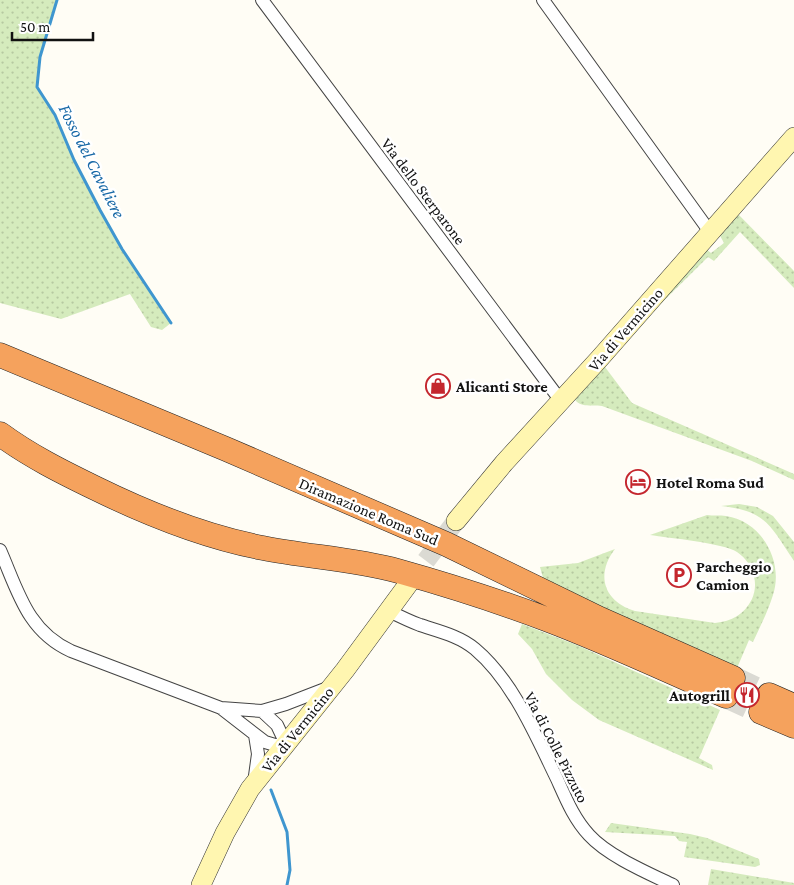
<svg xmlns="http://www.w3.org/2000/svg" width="794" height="885" viewBox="0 0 794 885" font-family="'Crimson Pro',serif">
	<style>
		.grass { fill: url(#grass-dots) }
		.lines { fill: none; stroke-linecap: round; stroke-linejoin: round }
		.stream { stroke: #3f96cf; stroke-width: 3 }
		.secondary-tunnel { stroke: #dbdad3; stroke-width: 19; stroke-dasharray: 19 9; stroke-linecap: butt }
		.highway-tunnel { stroke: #dbdad3; stroke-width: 24; stroke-dasharray: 24 12; stroke-linecap: butt }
		.street-casing { stroke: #444; stroke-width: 14 }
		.secondary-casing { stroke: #333; stroke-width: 20 }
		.highway-casing { stroke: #222; stroke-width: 25 }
		.street { stroke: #fff; stroke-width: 12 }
		.secondary { stroke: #fff6b0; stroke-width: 19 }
		.highway { stroke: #f5a25d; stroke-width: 24 }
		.labels { text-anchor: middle; stroke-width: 5; stroke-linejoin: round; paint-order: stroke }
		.street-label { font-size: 16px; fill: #111; stroke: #fff }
		.poi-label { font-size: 16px; font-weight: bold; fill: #111; stroke: #fff; text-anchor: start }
		.water-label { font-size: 18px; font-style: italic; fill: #1768a6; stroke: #fff }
	</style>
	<defs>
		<pattern id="grass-dots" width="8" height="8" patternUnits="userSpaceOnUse" patternTransform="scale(1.25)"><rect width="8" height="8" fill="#d5ebbd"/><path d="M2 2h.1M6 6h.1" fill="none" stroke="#b6c8a1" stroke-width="1.8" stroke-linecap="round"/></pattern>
	</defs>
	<rect width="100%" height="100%" fill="#fffdf5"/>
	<path class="grass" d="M 0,0 L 57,0 L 40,57 L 37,87 L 55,115 L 74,160 L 122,249 L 171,323 L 162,330 L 151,327 L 130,294 L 61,319 L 0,303 Z
		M 737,213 L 794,271 L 794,288 L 740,232 L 714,261 L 708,257 L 611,353 L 705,248 L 711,253 L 724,243 L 718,232 Z
		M 602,363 L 632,403 L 794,474 L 794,480 L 752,461 L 602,406 C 591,405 577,408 573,396 Z
		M 739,504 L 757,507 L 773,516 L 794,542 L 794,561 C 770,526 767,511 721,506 Z
		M 707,515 C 713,516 720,515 726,516 C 762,521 784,562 773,595 C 768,611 760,627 753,642 L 749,640 L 737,668 L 593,605 L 543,578 L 540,567 L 578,563 L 615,549 C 595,575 604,602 635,611 L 715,623 C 732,621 744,615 752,599 C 755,592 756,584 754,577 C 752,567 746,558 737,552 C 723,543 669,538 650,535 Z
		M 522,624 L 579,646 L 720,710 L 699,758 L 712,765 L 713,770 L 599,720 L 572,700 L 546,674 L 532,649 L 518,634 Z
		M 611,823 L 690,834 L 707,838 L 759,859 L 760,865 L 755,867 L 684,857 L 687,842 L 679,841 L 675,836 L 605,832 Z
		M 711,869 L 794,883 L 794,885 L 708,885 Z"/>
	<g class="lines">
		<path class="stream" d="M 57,0 L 40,57 L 37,87 L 55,115 L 74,160 L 100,210 L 122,249 L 171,323
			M 271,790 L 287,832 L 290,870 L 287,885"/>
		<path class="secondary-tunnel" d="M 409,583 L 456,521"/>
		<path class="highway-tunnel" d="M 733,678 L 769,695
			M 726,696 L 761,712"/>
		<defs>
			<path id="street" d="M 262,0 L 561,401
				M 543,0 L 710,232
				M 0,550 C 18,591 27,631 71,651 L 221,708 L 265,742 L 275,745 L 286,744 L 277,725 L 262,711 L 221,708
				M 389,611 C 399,616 409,621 420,625 C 438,631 460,636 475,649 C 513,681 536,736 557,779 C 566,799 574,819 589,835 C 608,856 648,873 673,885
				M 262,711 L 286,704 L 330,687
				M 254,783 L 258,754 L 255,735"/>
			<path id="secondary" d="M 456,521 L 504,463 L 600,358 L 794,137
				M 201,885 L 225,833 L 250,789 L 345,670 L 409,583"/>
			<path id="highway" d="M 0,355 L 226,449 L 446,544 L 600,619 L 733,678
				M 0,434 C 30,456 62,472 95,488 C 148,514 205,537 263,548 C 308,557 354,559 398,571 C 448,585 498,601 546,619 C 607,642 666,670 726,696
				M 769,695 L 794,706
				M 761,712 L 794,726"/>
		</defs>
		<use href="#street" class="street-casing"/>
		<use href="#secondary" class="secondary-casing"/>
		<use href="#highway" class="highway-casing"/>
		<use href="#street" class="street"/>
		<use href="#secondary" class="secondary"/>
		<use href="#highway" class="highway"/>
	</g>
	<defs>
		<symbol id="shop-ring" viewBox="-11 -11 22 22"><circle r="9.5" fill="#fff" stroke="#c4262e" stroke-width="1.5"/><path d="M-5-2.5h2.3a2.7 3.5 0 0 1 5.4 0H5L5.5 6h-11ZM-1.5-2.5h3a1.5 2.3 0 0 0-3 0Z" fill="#c4262e"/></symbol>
		<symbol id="hotel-ring" viewBox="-11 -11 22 22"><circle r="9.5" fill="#fff" stroke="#c4262e" stroke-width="1.5"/><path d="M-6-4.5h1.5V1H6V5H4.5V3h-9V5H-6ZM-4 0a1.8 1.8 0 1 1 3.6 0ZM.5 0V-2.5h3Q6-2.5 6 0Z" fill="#c4262e"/></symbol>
		<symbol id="parking-ring" viewBox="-11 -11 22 22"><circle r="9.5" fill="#fff" stroke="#c4262e" stroke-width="1.5"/><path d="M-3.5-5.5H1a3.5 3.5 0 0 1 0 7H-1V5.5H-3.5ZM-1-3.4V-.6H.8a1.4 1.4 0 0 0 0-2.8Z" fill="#c4262e"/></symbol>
		<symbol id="restaurant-ring" viewBox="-11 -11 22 22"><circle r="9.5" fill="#fff" stroke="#c4262e" stroke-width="1.5"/><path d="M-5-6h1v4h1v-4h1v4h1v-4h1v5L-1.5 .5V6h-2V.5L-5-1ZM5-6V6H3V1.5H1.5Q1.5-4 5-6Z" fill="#c4262e"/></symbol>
	</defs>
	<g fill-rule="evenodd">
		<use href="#shop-ring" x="424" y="372" width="28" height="28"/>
		<use href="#hotel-ring" x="624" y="468" width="28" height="28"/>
		<use href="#parking-ring" x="665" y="561" width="28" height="28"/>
		<use href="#restaurant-ring" x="733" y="681" width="28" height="28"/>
	</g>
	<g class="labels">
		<g class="street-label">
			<text transform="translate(424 191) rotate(53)" y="6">Via dello Sterparone</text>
			<text transform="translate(625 329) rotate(-49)" y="6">Via di Vermicino</text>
			<text transform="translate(369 511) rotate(23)" y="6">Diramazione Roma Sud</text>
			<text transform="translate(297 729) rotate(-51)" y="6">Via di Vermicino</text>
			<text transform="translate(557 747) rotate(63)" y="6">Via di Colle Pizzuto</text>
		</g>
		<g class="poi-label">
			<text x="456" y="392">Alicanti Store</text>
			<text x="656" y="488">Hotel Roma Sud</text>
			<text x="696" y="572">Parcheggio<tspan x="696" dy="18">Camion</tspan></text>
			<text x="730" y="701" text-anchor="end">Autogrill</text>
		</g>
		<g class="water-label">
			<text transform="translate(92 161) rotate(63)" y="6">Fosso del Cavaliere</text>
		</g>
	</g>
	<path d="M12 32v8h81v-8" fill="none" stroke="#111111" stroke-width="2.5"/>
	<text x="20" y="32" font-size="15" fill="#111111" stroke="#ffffff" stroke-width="4" paint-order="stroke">50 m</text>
</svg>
